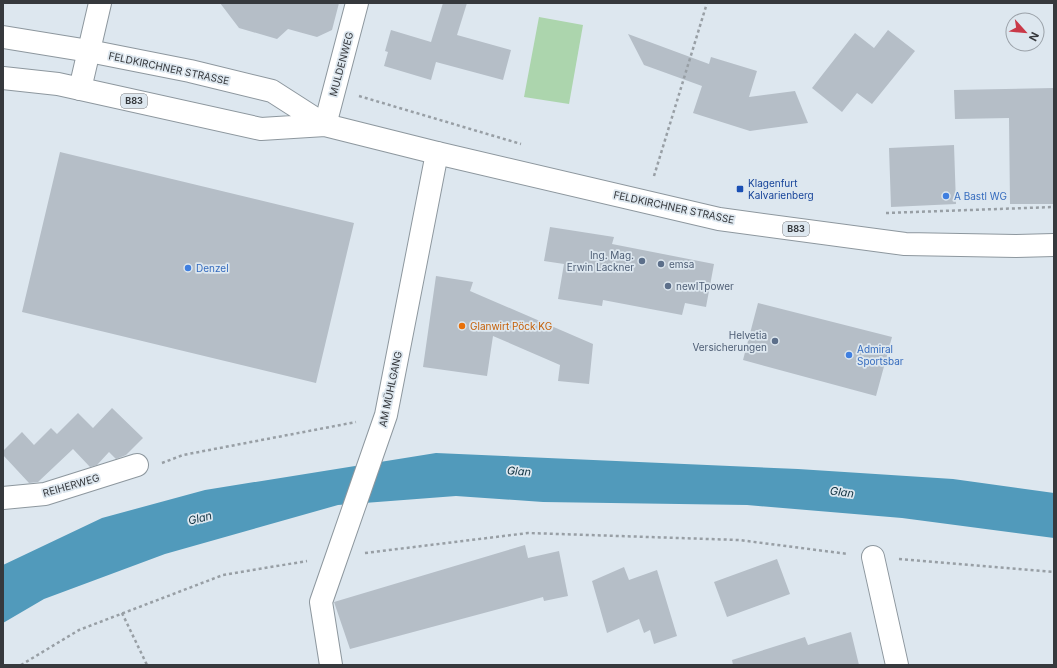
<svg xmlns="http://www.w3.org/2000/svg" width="1057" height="668" viewBox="0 0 1057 668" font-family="Inter,sans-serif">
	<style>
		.green { fill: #acd5ad }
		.water { fill: #519abb }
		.building { fill: #b5bec7 }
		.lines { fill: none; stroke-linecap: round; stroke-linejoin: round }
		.minor-casing { stroke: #8d979e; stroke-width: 24 }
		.major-casing { stroke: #8d979e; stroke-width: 24 }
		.path { stroke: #989fa5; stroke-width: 2.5; stroke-dasharray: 3 3; stroke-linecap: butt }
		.minor { stroke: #fff; stroke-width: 22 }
		.major { stroke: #fff; stroke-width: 22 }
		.transit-dot { fill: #1a4fb4; stroke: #dde7ef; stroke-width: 1.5 }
		.shop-dot { fill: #3f7fe0; stroke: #dde7ef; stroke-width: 1.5 }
		.service-dot { fill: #5c6f8a; stroke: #dde7ef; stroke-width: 1.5 }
		.food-dot { fill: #e8710a; stroke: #dde7ef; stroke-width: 1.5 }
		.labels { text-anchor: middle; stroke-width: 3.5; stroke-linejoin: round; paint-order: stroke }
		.shield { fill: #dde7ef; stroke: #686d72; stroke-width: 1 }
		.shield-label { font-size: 9px; font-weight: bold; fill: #36393d }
		.street-label { font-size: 10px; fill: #36393d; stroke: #dde7ef }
		.transit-label { font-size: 10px; fill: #164399; stroke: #dde7ef; text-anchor: start }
		.shop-label { font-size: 10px; fill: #366cbe; stroke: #dde7ef; text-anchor: start }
		.service-label { font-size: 10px; fill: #4e5e75; stroke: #dde7ef; text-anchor: end }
		.food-label { font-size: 10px; fill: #c56008; stroke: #dde7ef; text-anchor: start }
		.water-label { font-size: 11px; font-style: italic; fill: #0d2f3e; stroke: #dde7ef }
	</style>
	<rect width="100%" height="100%" fill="#dde7ef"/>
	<path class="green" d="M 539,17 L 583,25 L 569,104 L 524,97 Z"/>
	<path class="water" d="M 436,453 L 798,469 L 953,479 L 1054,493 L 1054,538 L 902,518 L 747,505 L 543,502 L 456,496 L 338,505 L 165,554 L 44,599 L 3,623 L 3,565 L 102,518 L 205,490 Z"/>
	<path class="building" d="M 220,3 L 339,3 L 332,30 L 317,37 L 288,29 L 277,39 L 239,28 Z
		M 443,3 L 467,3 L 457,35 L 511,50 L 503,80 L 436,62 L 431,80 L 384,66 L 388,52 L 385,51 L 391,30 L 431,42 Z
		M 888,30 L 915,51 L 872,104 L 857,93 L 842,112 L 812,88 L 855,33 L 874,48 Z
		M 628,34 L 709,64 L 711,57 L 757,71 L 749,97 L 795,91 L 808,123 L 750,131 L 693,113 L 702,86 L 644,65 Z
		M 1054,88 L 1054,204 L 1010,204 L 1009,118 L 955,119 L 954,90 Z
		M 954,145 L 956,204 L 891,207 L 889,148 Z
		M 60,152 L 354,223 L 316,383 L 22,312 Z
		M 550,227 L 614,237 L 612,244 L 714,264 L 706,307 L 685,303 L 682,315 L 603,300 L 602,306 L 558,299 L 564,264 L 544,261 Z
		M 436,276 L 473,282 L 470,291 L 593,344 L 589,384 L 558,381 L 560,365 L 493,336 L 487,376 L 423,367 Z
		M 758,303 L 892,337 L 876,396 L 743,360 Z
		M 112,408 L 143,438 L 126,455 L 116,459 L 109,452 L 97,465 L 90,467 L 73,449 L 38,482 L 29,483 L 3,455 L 3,451 L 22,432 L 34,445 L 51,428 L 57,434 L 78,413 L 93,428 Z
		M 525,545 L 528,558 L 559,551 L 568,596 L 544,601 L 543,597 L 350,649 L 334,602 Z
		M 777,559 L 790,594 L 727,617 L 714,582 Z
		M 624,567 L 629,580 L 657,570 L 677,636 L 654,644 L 650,630 L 644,633 L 639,619 L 607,633 L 592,581 Z
		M 851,632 L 859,665 L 733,665 L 732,660 L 805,637 L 808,645 Z"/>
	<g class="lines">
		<defs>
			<path id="minor" d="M 80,89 L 100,3
				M 325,125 L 357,3
				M 3,498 L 45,494 L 137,465
				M 873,557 L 897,665
				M 331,665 L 321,602 L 386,415 L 437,153"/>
			<path id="major" d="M 3,37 L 89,51 L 190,71 L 272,91 L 325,125
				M 3,78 L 58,84 L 261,129 L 325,125 L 437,153 L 719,219 L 905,244 L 1016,246 L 1054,245"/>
		</defs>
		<use href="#minor" class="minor-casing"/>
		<use href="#major" class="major-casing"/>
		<path class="path" d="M 359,96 L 521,144
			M 654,176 L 707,3
			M 886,213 L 1054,207
			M 162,463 L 183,455 L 356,422
			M 365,553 L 528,533 L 739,540 L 848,554
			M 899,559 L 1054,572
			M 122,613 L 147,665
			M 21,665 L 79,630 L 223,575 L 307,561"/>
		<use href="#minor" class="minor"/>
		<use href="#major" class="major"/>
	</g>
	<rect class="transit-dot" x="736" y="185" width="8" height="8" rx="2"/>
	<g class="shop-dot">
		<circle cx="946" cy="196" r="4"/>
		<circle cx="188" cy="268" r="4"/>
		<circle cx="849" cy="355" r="4"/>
	</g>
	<g class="service-dot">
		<circle cx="642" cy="261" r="4"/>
		<circle cx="661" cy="264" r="4"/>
		<circle cx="668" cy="286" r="4"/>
		<circle cx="775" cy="341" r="4"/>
	</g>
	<circle class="food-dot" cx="462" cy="326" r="4"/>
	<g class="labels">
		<g class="shield">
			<rect x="121" y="94" width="26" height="14" rx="3"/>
			<rect x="783" y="222" width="26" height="14" rx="3"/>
		</g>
		<g class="shield-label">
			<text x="134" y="104">B83</text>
			<text x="796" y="232">B83</text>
		</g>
		<g class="street-label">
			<text transform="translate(341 64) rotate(-75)" y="4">MULDENWEG</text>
			<text transform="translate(169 68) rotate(12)" y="4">FELDKIRCHNER STRASSE</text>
			<text transform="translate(674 207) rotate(12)" y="4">FELDKIRCHNER STRASSE</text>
			<text transform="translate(390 389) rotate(-78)" y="4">AM MÜHLGANG</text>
			<text transform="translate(71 485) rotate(-16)" y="4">REIHERWEG</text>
		</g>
		<g class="transit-label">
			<text x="748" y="187">Klagenfurt<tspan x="748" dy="12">Kalvarienberg</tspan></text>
		</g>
		<g class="shop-label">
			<text x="954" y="200">A Bastl WG</text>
			<text x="196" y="272">Denzel</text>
			<text x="857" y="353">Admiral<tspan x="857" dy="12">Sportsbar</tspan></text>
		</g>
		<g class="service-label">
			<text x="634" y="259">Ing. Mag.<tspan x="634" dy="12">Erwin Lackner</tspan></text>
			<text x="669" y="268" text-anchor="start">emsa</text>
			<text x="676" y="290" text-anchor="start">newITpower</text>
			<text x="767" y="339">Helvetia<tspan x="767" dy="12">Versicherungen</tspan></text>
		</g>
		<g class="food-label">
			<text x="470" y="330">Glanwirt Pöck KG</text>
		</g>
		<g class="water-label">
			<text transform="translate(519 471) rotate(4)" y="4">Glan</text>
			<text transform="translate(842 492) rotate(7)" y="4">Glan</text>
			<text transform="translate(200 518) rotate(-14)" y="4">Glan</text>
		</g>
	</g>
	<rect width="1057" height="668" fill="none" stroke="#36393d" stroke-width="8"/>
	<g transform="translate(1025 32) rotate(117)"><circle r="19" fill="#dde7ef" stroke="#9aa1a8"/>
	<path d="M0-3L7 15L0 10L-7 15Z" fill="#c93948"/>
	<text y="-6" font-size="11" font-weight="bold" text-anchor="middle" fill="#36393d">N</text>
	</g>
</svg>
